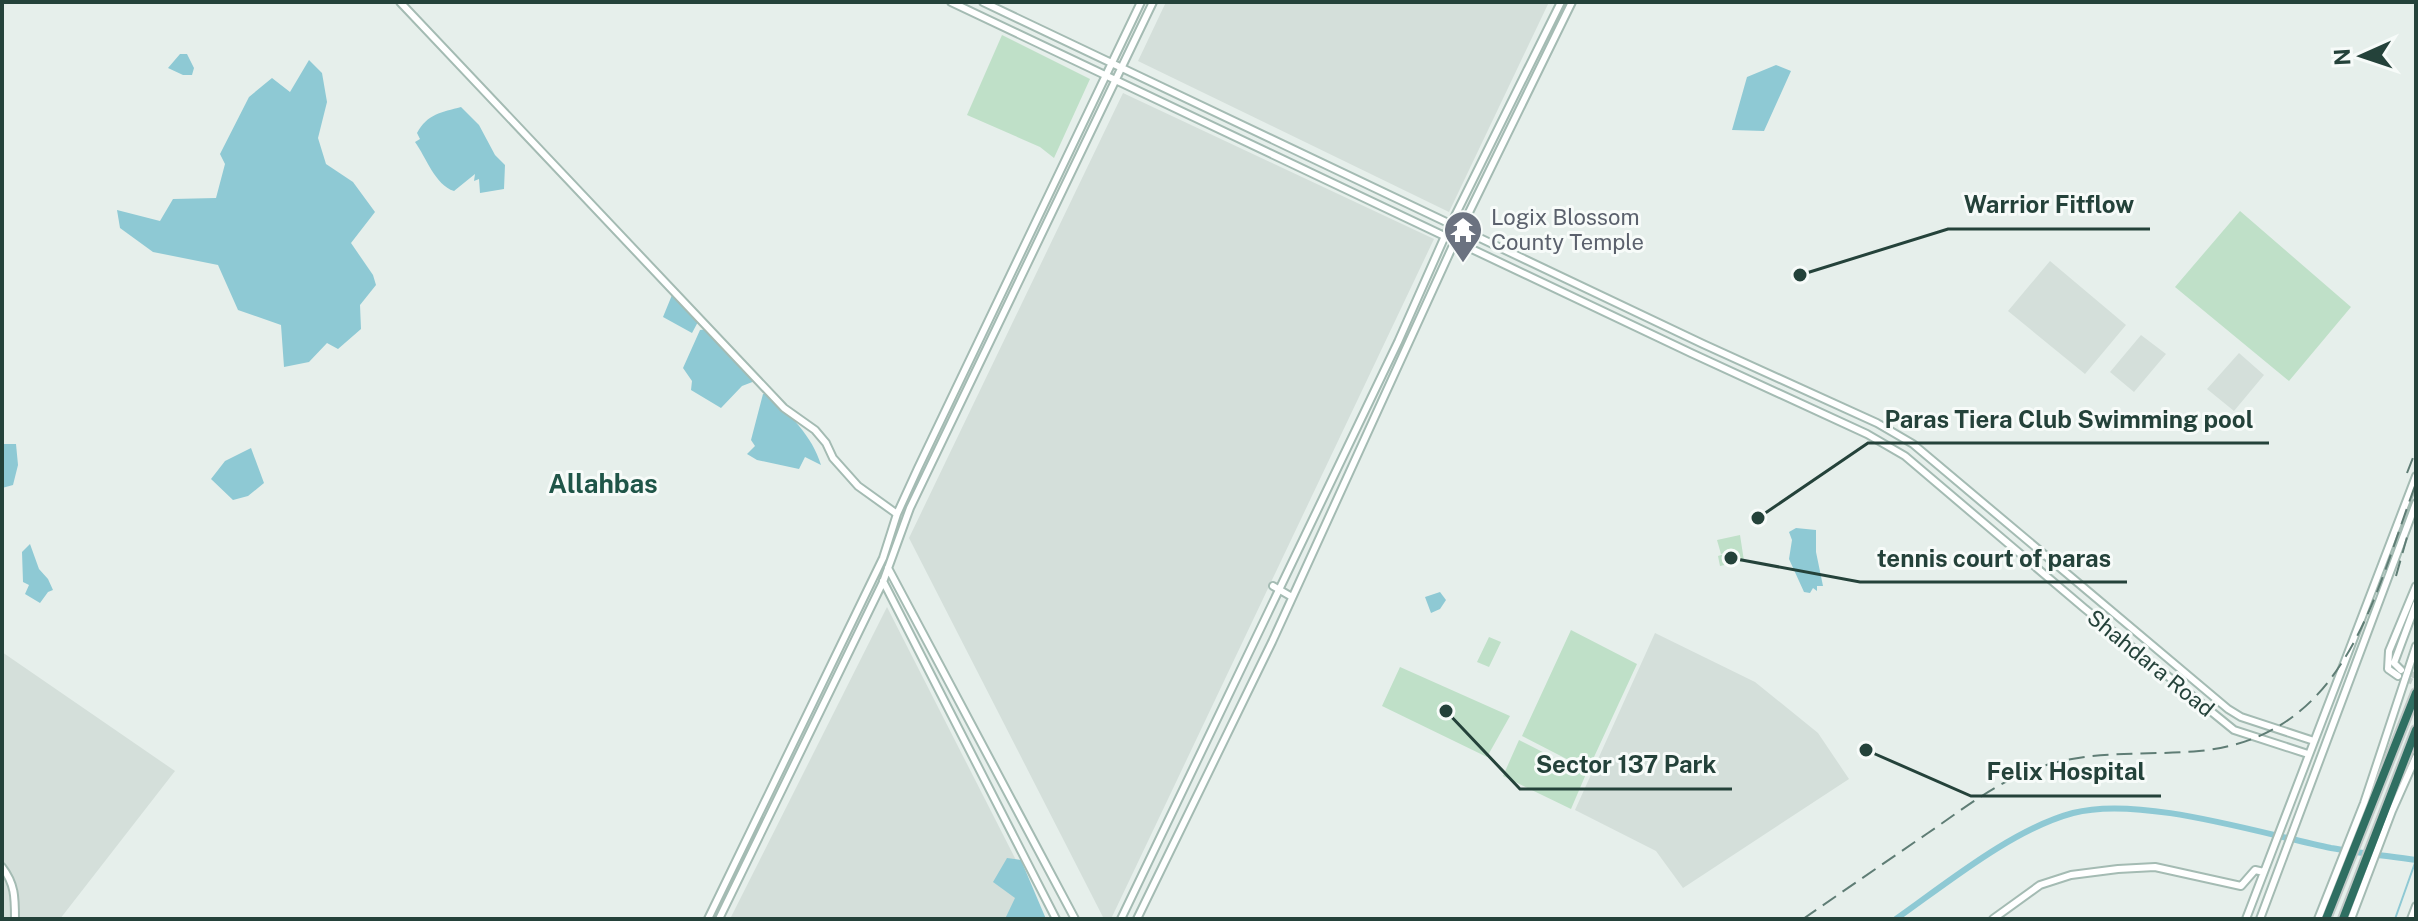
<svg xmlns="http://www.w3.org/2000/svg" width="2418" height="921" viewBox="0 0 2418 921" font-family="'Public Sans',sans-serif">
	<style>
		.built { fill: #d4dfda }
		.green { fill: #bfe0c8 }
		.water { fill: #8ec9d4 }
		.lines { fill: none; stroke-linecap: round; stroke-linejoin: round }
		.stream { stroke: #8ec9d4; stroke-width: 2 }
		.canal { stroke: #8ec9d4; stroke-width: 6 }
		.secondary-tunnel { stroke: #bfccc8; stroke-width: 6; stroke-dasharray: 6 3; stroke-linecap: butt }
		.secondary-casing { stroke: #a4bbb3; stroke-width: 10 }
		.highway-casing { stroke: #c2cac8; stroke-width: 12 }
		.secondary { stroke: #fff; stroke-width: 6 }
		.highway { stroke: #2f6f62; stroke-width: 8 }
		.rail { stroke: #5f7d75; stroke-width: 2; stroke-dasharray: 16 8; stroke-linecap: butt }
		.labels { text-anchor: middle; stroke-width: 6; stroke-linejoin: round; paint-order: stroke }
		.worship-label { font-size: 22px; fill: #5b616d; stroke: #f7fbf9; text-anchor: start }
		.street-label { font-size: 22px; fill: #24423a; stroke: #f7fbf9 }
		.quarter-label { font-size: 26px; font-weight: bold; fill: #1f5548; stroke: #f7fbf9 }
		.leader { fill: none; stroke: #24423a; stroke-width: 3 }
		.callout-dot { fill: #24423a; stroke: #f7fbf9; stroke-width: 3 }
		.callout-label { font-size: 24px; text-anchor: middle; font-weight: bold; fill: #24423a; stroke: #f7fbf9; stroke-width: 6; stroke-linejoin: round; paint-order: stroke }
	</style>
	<rect width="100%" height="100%" fill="#e6efeb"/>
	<path class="built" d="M 1166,2 L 1549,2 L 1449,212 L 1138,61 Z
		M 1123,93 L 1434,239 L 1111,919 L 1104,919 L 909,538 Z
		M 2050,261 L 2126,325 L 2085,374 L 2008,311 Z
		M 2141,335 L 2166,354 L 2134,392 L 2110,372 Z
		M 2239,353 L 2264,375 L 2234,411 L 2207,389 Z
		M 887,607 L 1046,919 L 730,919 Z
		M 1655,633 L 1755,682 L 1818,733 L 1849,779 L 1683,888 L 1656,851 L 1575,810 Z
		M 2,652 L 175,771 L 60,919 L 2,919 Z"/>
	<path class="green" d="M 1002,35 L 1090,79 L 1054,158 L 1040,147 L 967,115 Z
		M 2240,211 L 2351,307 L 2289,381 L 2175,287 Z
		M 1740,535 L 1744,561 L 1720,566 L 1718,556 L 1734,551 L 1721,554 L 1717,540 Z
		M 1571,630 L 1637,664 L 1588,770 L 1522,736 Z
		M 1489,637 L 1501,642 L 1489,667 L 1477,662 Z
		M 1400,667 L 1510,716 L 1487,757 L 1382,706 Z
		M 1519,740 L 1586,774 L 1571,809 L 1503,776 Z"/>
	<path class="water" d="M 180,54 L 187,54 L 194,68 L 192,75 L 183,75 L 168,68 Z
		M 309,60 L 322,73 L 327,102 L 318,138 L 326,164 L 353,182 L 375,212 L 351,243 L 373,275 L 376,285 L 360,305 L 361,329 L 338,349 L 327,343 L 309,362 L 284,367 L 281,325 L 238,310 L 218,265 L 153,252 L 120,228 L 117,210 L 160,221 L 173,199 L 216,198 L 225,164 L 220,154 L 249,97 L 272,78 L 290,92 Z
		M 1776,65 L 1791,71 L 1764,131 L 1732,130 L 1747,77 Z
		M 461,107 L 479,125 L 495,155 L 505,165 L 504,189 L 480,193 L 479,179 L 474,181 L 475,174 L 454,191 C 435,185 426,157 415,142 L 420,139 L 417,133 C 427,114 442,112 461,107 Z
		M 672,295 L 699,320 L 692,333 L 663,317 Z
		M 708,329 L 755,381 L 742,386 L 721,408 L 691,390 L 692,381 L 683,368 L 700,330 Z
		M 763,394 L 769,394 C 790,416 812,435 821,465 L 805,457 L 799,469 L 757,460 L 747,454 L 755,446 L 751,440 Z
		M 2,444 L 16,444 L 18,465 L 13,485 L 2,488 Z
		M 251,448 L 264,483 L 248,496 L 233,500 L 211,479 L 225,461 Z
		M 1796,528 L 1816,530 L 1816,552 L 1823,586 L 1817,586 L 1817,591 L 1813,588 L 1810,593 L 1804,592 L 1789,559 L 1792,540 L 1789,532 Z
		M 30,544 L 39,569 L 48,579 L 53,590 L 48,592 L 40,603 L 25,594 L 29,585 L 23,582 L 22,552 Z
		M 1440,592 L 1446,600 L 1440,609 L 1431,613 L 1425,597 Z
		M 1007,858 L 1021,860 L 1046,919 L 1005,919 L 1015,898 L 993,882 Z"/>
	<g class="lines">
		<path class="stream" d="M 2395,919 L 2416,860"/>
		<path class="canal" d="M 1896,919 C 1947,883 2013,829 2073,813 C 2140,795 2262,834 2331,848 C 2359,853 2388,856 2416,860"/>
		<path class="secondary-tunnel" d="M 2401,670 L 2416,676
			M 2398,676 L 2416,683"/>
		<defs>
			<path id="secondary" d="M 400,2 L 784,408 L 815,430 L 826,443 L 833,458 L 858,486 L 897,514
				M 951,2 L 1691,353 L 1867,434 L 1905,456 L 2084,608 L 2234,730 L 2308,754
				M 983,2 L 1703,344 L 1877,423 L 1913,444 L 2228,709 L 2241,717 L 2314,741
				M 888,568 L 1075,919
				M 883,581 L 1056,919
				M 1273,586 L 1292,597
				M 2401,670 L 2394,663 L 2416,604
				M 2398,676 L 2388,669 L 2389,651 L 2416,586
				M 2,867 C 15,884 15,897 15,919
				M 708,919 L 883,558 L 897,514 L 918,468 L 1141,2
				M 719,919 L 883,582 L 910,508 L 1153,2
				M 1121,919 L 1398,342 L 1445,236 L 1561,2
				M 1137,919 L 1272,642 L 1455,241 L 1572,2
				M 1993,919 L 2040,885 L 2071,875 L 2118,869 L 2155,867 L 2241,886 L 2255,870 L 2264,872
				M 2246,919 L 2416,476
				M 2260,919 L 2416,503
				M 2318,919 L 2364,803 L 2416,646
				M 2351,919 L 2392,811 L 2416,757
				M 2411,919 L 2416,906"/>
			<path id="highway" d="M 2326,919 L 2416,693
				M 2343,919 L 2416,730"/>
		</defs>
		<use href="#secondary" class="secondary-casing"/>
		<use href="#highway" class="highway-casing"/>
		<use href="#secondary" class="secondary"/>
		<use href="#highway" class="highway"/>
		<path class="rail" d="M 2407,473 L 2416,450
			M 2396,576 L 2409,530
			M 1803,919 C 1845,890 1887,861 1928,833 C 1963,809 1997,782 2037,768 C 2091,749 2143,756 2199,751 C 2346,737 2373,599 2416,483"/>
	</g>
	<defs>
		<symbol id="temple-pin" viewBox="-11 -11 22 30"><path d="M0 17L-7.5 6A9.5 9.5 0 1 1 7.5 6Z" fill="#6b7280" stroke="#f7fbf9"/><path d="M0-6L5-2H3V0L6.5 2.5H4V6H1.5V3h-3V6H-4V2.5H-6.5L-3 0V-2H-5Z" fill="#fff"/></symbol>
	</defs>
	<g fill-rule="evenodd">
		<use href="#temple-pin" x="1441" y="208" width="44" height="60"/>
	</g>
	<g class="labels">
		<g class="worship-label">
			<text x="1491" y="225">Logix Blossom<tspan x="1491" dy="25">County Temple</tspan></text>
		</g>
		<g class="street-label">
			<text transform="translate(2151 663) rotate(39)" y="8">Shahdara Road</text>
		</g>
		<g class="quarter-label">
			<text x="603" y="493">Allahbas</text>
		</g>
	</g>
	<path class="leader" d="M1800 275L1948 229H2150M1758 518L1868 443H2269M1731 558L1860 582H2127M1446 711L1520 789H1732M1866 750L1971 796H2161"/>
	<g class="callout-dot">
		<circle cx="1800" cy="275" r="8"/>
		<circle cx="1758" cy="518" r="8"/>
		<circle cx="1731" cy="558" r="8"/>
		<circle cx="1446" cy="711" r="8"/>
		<circle cx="1866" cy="750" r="8"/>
	</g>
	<g class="callout-label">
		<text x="2049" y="213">Warrior Fitflow</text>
		<text x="2069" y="428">Paras Tiera Club Swimming pool</text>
		<text x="1994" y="567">tennis court of paras</text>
		<text x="1626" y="773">Sector 137 Park</text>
		<text x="2066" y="780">Felix Hospital</text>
	</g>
	<rect width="2418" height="921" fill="none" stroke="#24423a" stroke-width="8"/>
	<g transform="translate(2362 56) rotate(267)" stroke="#f7fbf9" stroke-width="6" paint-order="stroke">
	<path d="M0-6L14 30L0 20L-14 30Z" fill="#24423a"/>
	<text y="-12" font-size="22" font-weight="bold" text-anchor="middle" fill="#24423a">N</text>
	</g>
</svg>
